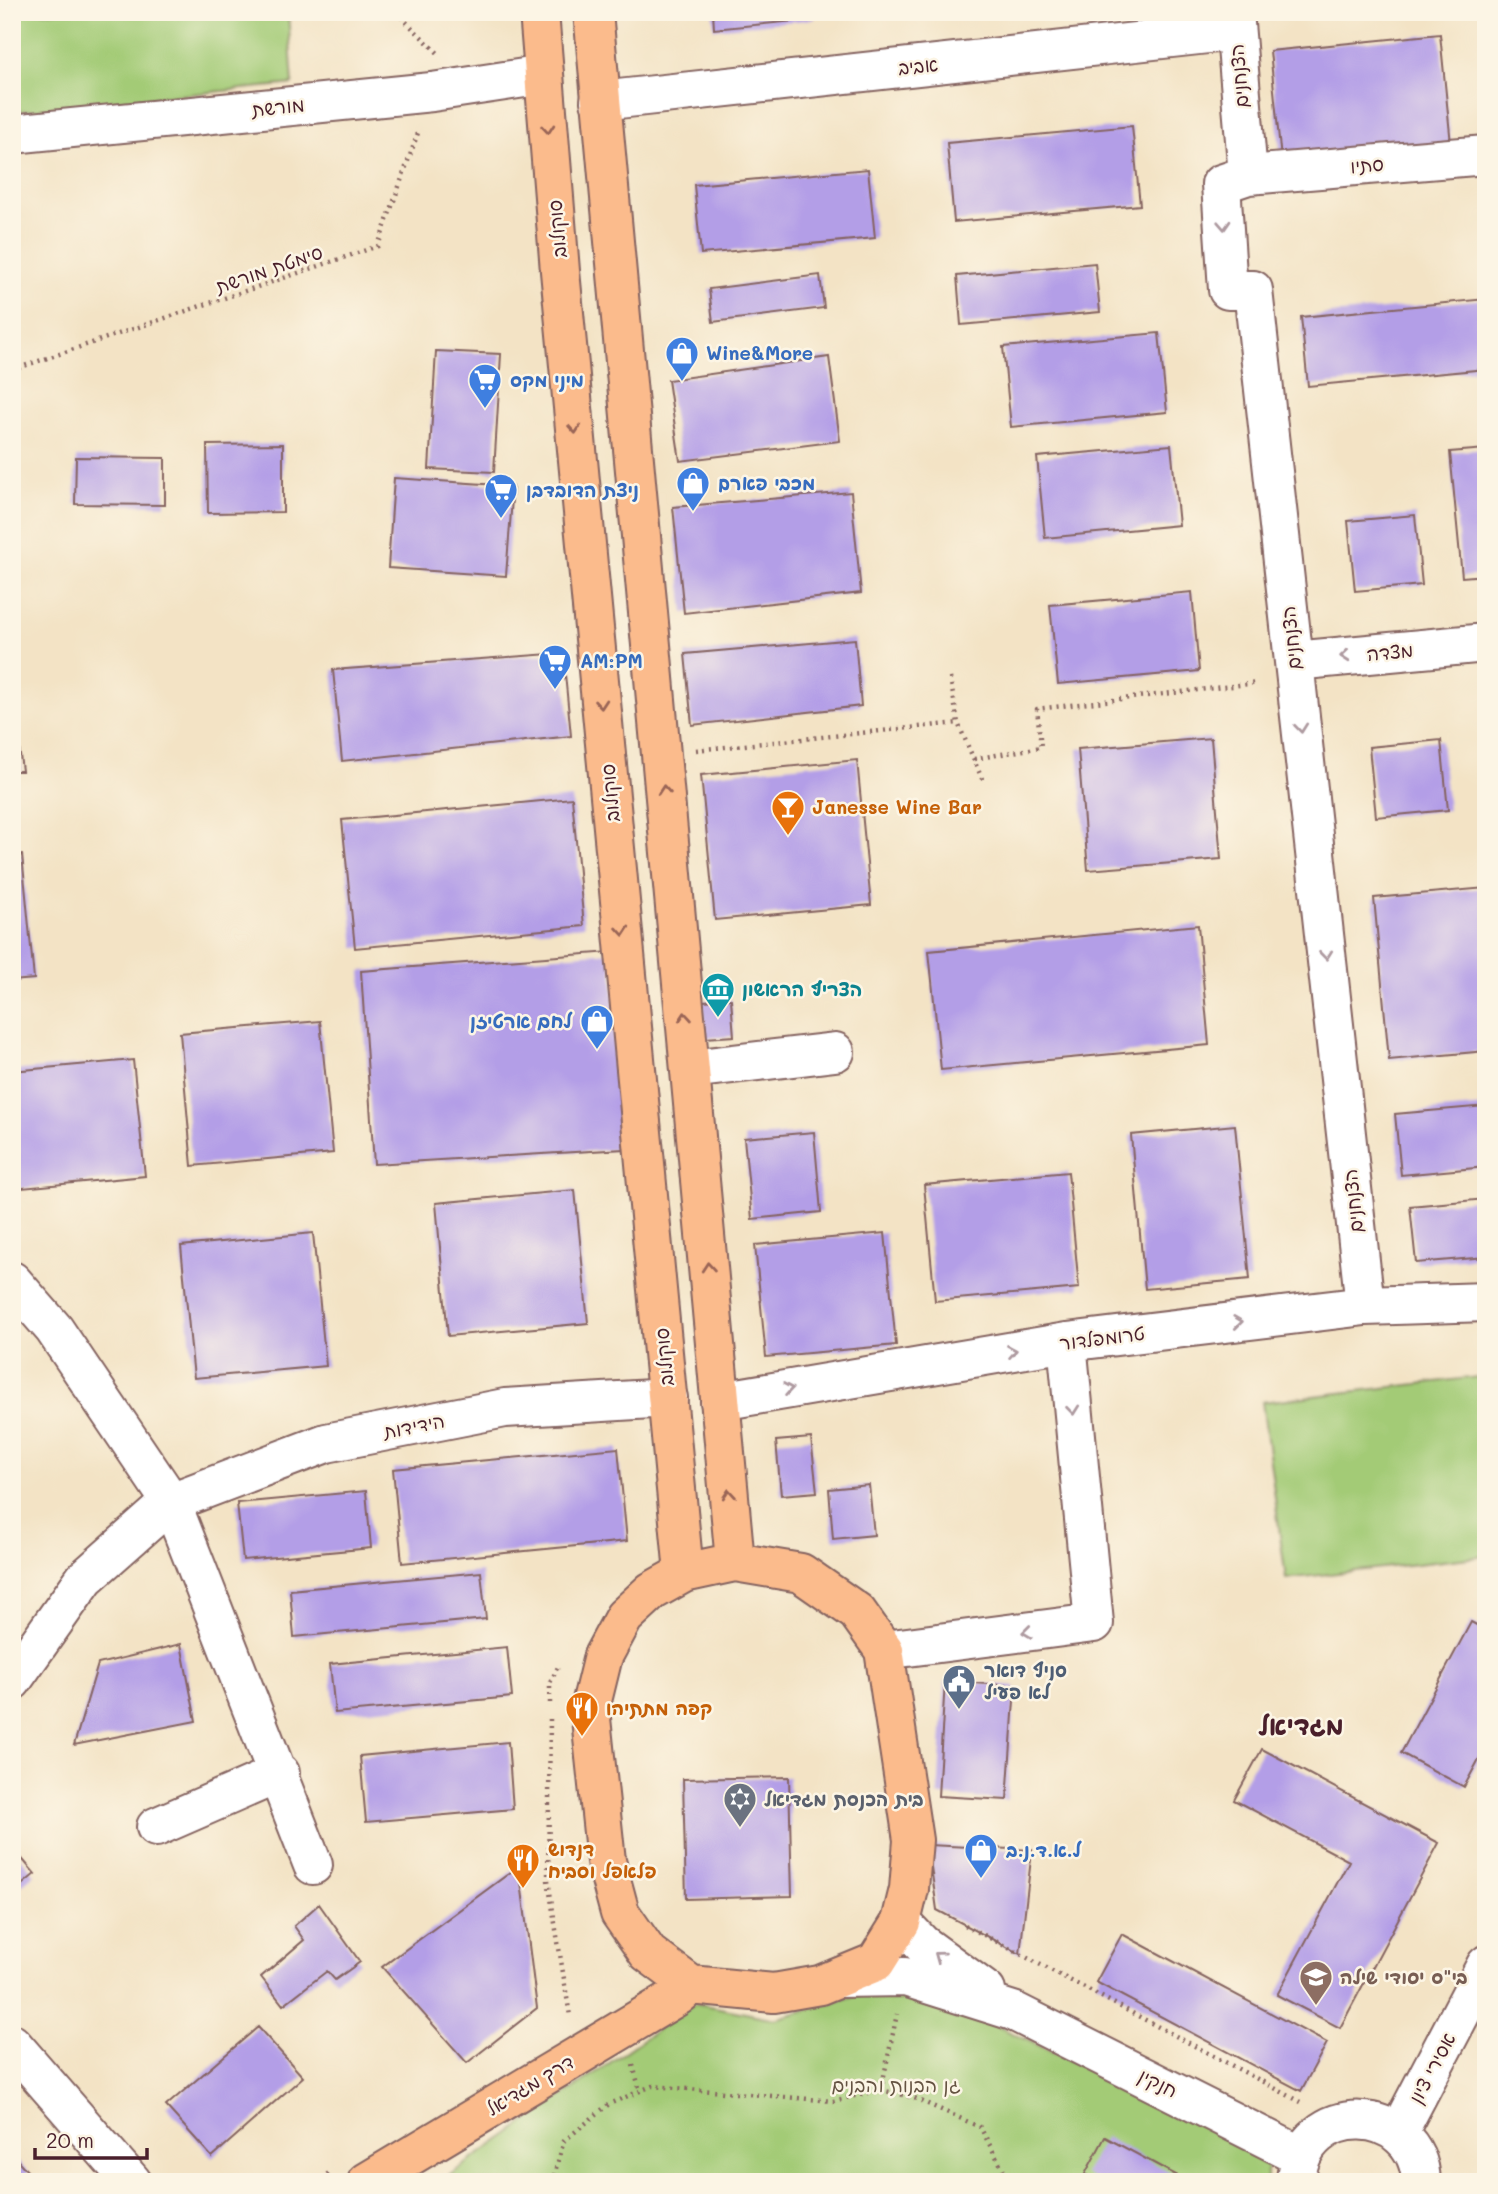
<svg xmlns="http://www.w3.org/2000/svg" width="1498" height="2194" viewBox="0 0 1498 2194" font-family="Mali,'Playpen Sans Hebrew',sans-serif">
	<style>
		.green { fill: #a3cb76; stroke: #767550; stroke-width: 2 }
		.building { fill: #b39ee7 }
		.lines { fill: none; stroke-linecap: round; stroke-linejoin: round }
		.minor-casing { stroke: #856461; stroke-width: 42 }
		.major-casing { stroke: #856461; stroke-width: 42 }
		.path { stroke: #856461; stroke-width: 4.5; stroke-dasharray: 2 5; stroke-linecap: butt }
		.minor { stroke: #fff; stroke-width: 38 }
		.major { stroke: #fbbb8c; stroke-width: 38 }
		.oneway { stroke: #9a6557 }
		.oneway2 { stroke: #ae9aa0 }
		.labels { text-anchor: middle; stroke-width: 5; stroke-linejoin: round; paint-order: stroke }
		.street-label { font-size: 19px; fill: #4a1f2b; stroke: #fcf5e5 }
		.shop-label { font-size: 19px; font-weight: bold; fill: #366cbe; stroke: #fcf5e5; text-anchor: start }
		.food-label { font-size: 19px; font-weight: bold; fill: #c56008; stroke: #fcf5e5; text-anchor: start }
		.culture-label { font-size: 19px; font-weight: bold; fill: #0d838f; stroke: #fcf5e5; text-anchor: start }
		.service-label { font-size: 19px; font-weight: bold; fill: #4e5e75; stroke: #fcf5e5; text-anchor: start }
		.worship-label { font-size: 19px; font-weight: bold; fill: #5b616d; stroke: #fcf5e5; text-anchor: start }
		.education-label { font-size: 19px; font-weight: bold; fill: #785e54; stroke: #fcf5e5; text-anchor: start }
		.park-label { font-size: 19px; fill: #655342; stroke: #fcf5e5 }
		.district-label { font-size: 26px; font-weight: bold; fill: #4a1f2b; stroke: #fcf5e5 }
	</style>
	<rect width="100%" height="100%" fill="#fcf5e5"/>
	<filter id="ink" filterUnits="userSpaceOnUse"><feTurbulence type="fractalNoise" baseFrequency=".0143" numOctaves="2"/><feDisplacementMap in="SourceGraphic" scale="14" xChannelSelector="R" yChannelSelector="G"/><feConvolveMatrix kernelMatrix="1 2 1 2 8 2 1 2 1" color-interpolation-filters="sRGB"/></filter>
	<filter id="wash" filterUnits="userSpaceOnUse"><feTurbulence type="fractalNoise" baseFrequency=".00686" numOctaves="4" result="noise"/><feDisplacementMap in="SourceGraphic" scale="28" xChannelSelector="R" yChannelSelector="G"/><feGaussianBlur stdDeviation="1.57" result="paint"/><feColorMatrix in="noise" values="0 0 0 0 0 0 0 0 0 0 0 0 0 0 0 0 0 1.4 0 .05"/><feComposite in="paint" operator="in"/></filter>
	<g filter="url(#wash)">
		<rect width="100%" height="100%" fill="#f3e3c5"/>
		<path class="green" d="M 12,12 L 288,12 L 293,84 L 12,112 Z
			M 1486,1376 L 1486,1556 L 1286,1579 L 1262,1402 Z
			M 903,1982 L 1267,2153 L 1267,2182 L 440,2182 L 695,2003 L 775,2019 Z"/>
		<g id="blocks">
			<path class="building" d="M 713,12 L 813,12 L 814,19 L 714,29 Z
				M 1440,34 L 1451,144 L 1281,159 L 1270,51 Z
				M 1132,126 L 1140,205 L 954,222 L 947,143 Z
				M 868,169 L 875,238 L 701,254 L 694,185 Z
				M 1095,263 L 1100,312 L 961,325 L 957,276 Z
				M 820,275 L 824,308 L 713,322 L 709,289 Z
				M 1486,299 L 1486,369 L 1308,386 L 1301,317 Z
				M 1159,333 L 1167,412 L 1011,427 L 1003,347 Z
				M 436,351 L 501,354 L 494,472 L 429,469 Z
				M 829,357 L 840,441 L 680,461 L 668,380 Z
				M 283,444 L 283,512 L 208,513 L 207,445 Z
				M 1171,445 L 1179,525 L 1045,538 L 1037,457 Z
				M 1486,449 L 1486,575 L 1462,577 L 1450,452 Z
				M 76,457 L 165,458 L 165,505 L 75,504 Z
				M 394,478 L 513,486 L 506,576 L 388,568 Z
				M 851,492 L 861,593 L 684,613 L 673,507 Z
				M 1415,515 L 1422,585 L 1355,591 L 1348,521 Z
				M 1192,592 L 1199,671 L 1058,684 L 1050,605 Z
				M 855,639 L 861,706 L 692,725 L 685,654 Z
				M 563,653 L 571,736 L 342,761 L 333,670 Z
				M 12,690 L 22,771 L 12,771 Z
				M 1211,738 L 1221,859 L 1088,870 L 1078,749 Z
				M 1441,740 L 1448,810 L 1376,817 L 1369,747 Z
				M 857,760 L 871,905 L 715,920 L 701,775 Z
				M 572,798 L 584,926 L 355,948 L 342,820 Z
				M 22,854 L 34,979 L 12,981 L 12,855 Z
				M 1486,888 L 1486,1051 L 1389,1060 L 1374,898 Z
				M 1198,925 L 1209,1045 L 941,1070 L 929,951 Z
				M 611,952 L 624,1149 L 374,1164 L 361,971 Z
				M 731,999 L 734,1036 L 705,1038 L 703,1001 Z
				M 320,1021 L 333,1153 L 192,1166 L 180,1033 Z
				M 133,1060 L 145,1176 L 12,1189 L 12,1071 Z
				M 1486,1106 L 1486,1167 L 1401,1175 L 1395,1114 Z
				M 1235,1125 L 1250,1279 L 1145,1289 L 1131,1135 Z
				M 814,1132 L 821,1212 L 752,1219 L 744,1138 Z
				M 1068,1172 L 1079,1288 L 935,1301 L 924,1185 Z
				M 575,1190 L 588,1323 L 448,1336 L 436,1203 Z
				M 1486,1199 L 1486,1257 L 1416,1263 L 1410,1206 Z
				M 313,1233 L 326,1366 L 194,1378 L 181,1246 Z
				M 885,1233 L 896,1345 L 766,1357 L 755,1245 Z
				M 811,1438 L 817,1492 L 781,1495 L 776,1441 Z
				M 618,1448 L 627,1541 L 402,1563 L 393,1469 Z
				M 869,1485 L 874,1535 L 833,1539 L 829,1489 Z
				M 366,1491 L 371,1548 L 243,1560 L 237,1503 Z
				M 481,1572 L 486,1619 L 294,1637 L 290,1590 Z
				M 1471,1622 L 1486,1630 L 1486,1746 L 1464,1787 L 1401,1753 Z
				M 181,1644 L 196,1721 L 74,1745 L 98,1664 Z
				M 507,1647 L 512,1697 L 335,1713 L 330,1664 Z
				M 945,1681 L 1015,1686 L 1007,1800 L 938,1796 Z
				M 508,1742 L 513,1809 L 366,1822 L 360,1756 Z
				M 1262,1749 L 1439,1843 L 1340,2028 L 1277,1995 L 1349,1861 L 1234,1800 Z
				M 789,1777 L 792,1896 L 686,1899 L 683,1779 Z
				M 928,1845 L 1032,1850 L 1020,1954 L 937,1910 Z
				M 12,1847 L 35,1874 L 12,1893 Z
				M 519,1866 L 537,2008 L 467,2063 L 382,1967 Z
				M 319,1904 L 360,1962 L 335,1980 L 327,1971 L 283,2005 L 261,1977 L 304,1940 L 294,1926 Z
				M 1122,1934 L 1327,2043 L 1301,2091 L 1096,1982 Z
				M 258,2027 L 303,2077 L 212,2157 L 166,2106 Z
				M 1105,2137 L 1189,2182 L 1099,2182 L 1085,2174 Z
				M 12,2154 L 28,2172 L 17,2182 L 12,2182 Z"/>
		</g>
	</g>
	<g filter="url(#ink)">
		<use href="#blocks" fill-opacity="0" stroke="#856461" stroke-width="2"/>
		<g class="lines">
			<defs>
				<path id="minor" d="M 1234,12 L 1248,175
					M 600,101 L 1235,31
					M 12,134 L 432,92 L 544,75
					M 1294,661 L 1486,643
					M 690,1069 L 835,1052
					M 12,1281 L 54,1329 L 171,1502 L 313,1865
					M 1365,1306 L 1253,290 L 1228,290 L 1221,184 L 1248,175 L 1486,155
					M 720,1401 L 1067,1342 L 1365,1306 L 1486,1302
					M 884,1650 L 1094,1623 L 1067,1342
					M 12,1681 L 85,1578 L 171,1502 L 326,1443 L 505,1408 L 668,1398
					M 156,1827 L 280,1773
					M 901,1922 L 922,1944 L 986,1991
					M 838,1978 L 905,1977 L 1013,2011 L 1301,2156
					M 12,2044 L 132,2182
					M 1398,2133 L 1486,1965
					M 1296,2180 C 1302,2099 1418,2102 1421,2182"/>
				<path id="major" d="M 539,12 L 560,271 L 684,1573
					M 593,12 L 735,1562
					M 735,1562 L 801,1573 L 857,1612 L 884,1650 L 913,1840 L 909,1889 L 901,1922 L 876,1962 L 820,1985 L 774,1993 L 691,1985 L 648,1953 L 620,1913 L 606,1861 L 590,1709 L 603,1656 L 624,1617 L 652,1591 L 684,1573 Z
					M 367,2182 L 678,1996 L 691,1985"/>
			</defs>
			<use href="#minor" class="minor-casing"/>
			<use href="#major" class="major-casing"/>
			<path class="path" d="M 396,12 L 438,53
				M 12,370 L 378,246 L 419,130
				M 950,678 L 958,723 L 983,781
				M 696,750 L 958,723
				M 974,759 L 1041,747 L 1037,709 L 1257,683
				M 550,1703 L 550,1683 L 559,1665
				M 550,1719 L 548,1880 L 570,2016
				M 965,1925 L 1301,2102
				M 633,2065 L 640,2091
				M 881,2090 L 897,2014
				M 315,2182 L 332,2171
				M 552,2182 L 564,2141 L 609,2104 L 652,2086 L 833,2101 L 881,2090 L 912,2097 L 980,2127 L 1010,2182"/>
			<use href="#minor" class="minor"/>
			<use href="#major" class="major"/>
		</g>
		<defs><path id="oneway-chevron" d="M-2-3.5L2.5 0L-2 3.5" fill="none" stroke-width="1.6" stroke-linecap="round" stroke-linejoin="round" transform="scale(1.75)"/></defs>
		<g class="oneway">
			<use href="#oneway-chevron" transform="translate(548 129) rotate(85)"/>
			<use href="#oneway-chevron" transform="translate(575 429) rotate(85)"/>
			<use href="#oneway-chevron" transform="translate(601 704) rotate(85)"/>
			<use href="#oneway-chevron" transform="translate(664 790) rotate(-95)"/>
			<use href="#oneway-chevron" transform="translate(623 931) rotate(85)"/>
			<use href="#oneway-chevron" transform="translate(685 1017) rotate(-95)"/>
			<use href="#oneway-chevron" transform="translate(708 1267) rotate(-95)"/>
			<use href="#oneway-chevron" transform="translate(729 1494) rotate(-95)"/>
		</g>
		<g class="oneway2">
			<use href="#oneway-chevron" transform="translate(1224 225) rotate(87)"/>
			<use href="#oneway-chevron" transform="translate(1345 656) rotate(175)"/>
			<use href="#oneway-chevron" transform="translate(1301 728) rotate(84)"/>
			<use href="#oneway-chevron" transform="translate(1326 955) rotate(84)"/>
			<use href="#oneway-chevron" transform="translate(1238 1322) rotate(-7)"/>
			<use href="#oneway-chevron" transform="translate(1012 1351) rotate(-10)"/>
			<use href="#oneway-chevron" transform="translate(788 1389) rotate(-10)"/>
			<use href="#oneway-chevron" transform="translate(1073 1410) rotate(84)"/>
			<use href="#oneway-chevron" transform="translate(1027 1632) rotate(173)"/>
			<use href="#oneway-chevron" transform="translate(939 1956) rotate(-144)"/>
		</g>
	</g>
	<defs>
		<symbol id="shop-pin" viewBox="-11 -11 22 30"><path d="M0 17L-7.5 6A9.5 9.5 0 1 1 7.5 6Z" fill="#3f7fe0" stroke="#fcf5e5"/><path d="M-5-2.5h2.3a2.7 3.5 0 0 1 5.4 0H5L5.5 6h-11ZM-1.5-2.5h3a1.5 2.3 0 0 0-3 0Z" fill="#fff"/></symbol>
		<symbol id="supermarket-pin" viewBox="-11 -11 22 30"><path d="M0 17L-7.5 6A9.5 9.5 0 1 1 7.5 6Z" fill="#3f7fe0" stroke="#fcf5e5"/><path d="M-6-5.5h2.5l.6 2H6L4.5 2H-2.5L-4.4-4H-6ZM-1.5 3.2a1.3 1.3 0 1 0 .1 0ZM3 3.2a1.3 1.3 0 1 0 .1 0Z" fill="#fff"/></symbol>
		<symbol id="bar-pin" viewBox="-11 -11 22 30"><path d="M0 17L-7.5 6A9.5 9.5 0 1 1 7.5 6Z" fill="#e8710a" stroke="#fcf5e5"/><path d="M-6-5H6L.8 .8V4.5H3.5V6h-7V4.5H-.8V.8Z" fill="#fff"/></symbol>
		<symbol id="museum-pin" viewBox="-11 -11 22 30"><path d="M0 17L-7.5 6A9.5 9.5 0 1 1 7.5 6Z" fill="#0f9aa8" stroke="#fcf5e5"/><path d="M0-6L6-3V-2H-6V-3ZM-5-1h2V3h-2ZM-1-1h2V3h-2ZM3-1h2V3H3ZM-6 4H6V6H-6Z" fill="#fff"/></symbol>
		<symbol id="civic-pin" viewBox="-11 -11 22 30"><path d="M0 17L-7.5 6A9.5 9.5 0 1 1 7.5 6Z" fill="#5c6f8a" stroke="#fcf5e5"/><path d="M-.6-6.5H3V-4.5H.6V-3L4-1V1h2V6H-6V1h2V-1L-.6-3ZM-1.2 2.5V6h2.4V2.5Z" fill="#fff"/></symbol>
		<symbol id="restaurant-pin" viewBox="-11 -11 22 30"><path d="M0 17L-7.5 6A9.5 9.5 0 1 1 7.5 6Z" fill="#e8710a" stroke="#fcf5e5"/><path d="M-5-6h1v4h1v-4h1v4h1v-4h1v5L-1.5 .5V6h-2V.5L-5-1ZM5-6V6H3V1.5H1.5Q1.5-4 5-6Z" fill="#fff"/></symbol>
		<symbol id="synagogue-pin" viewBox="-11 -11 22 30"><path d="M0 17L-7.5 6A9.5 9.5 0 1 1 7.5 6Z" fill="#6b7280" stroke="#fcf5e5"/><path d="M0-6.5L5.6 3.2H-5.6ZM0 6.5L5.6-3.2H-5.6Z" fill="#fff"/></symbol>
		<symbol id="school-pin" viewBox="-11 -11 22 30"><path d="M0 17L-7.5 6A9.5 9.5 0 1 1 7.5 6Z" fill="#8d6e63" stroke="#fcf5e5"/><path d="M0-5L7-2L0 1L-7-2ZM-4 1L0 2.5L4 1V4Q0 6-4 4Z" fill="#fff"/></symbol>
	</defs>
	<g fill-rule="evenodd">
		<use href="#shop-pin" x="663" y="334" width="38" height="52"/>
		<use href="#supermarket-pin" x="466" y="361" width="38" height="52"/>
		<use href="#shop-pin" x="674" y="464" width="38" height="52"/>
		<use href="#supermarket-pin" x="482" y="471" width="38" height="52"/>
		<use href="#supermarket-pin" x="536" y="642" width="38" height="52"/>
		<use href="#bar-pin" x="769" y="788" width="38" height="52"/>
		<use href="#museum-pin" x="699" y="970" width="38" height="52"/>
		<use href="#shop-pin" x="578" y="1002" width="38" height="52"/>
		<use href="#civic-pin" x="940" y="1662" width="38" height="52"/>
		<use href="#restaurant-pin" x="563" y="1689" width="38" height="52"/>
		<use href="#synagogue-pin" x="721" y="1780" width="38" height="52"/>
		<use href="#shop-pin" x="962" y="1831" width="38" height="52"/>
		<use href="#restaurant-pin" x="504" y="1841" width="38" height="52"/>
		<use href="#school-pin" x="1297" y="1958" width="38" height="52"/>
	</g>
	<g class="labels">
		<g class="street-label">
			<text transform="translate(918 66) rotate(-6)" y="7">אביב</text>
			<text transform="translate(1239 76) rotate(-95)" y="7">הצנחנים</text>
			<text transform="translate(278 107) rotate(-6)" y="7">מורשת</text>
			<text transform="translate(1367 165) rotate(-5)" y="7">סתיו</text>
			<text transform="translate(557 229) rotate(-95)" y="7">סוקולוב</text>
			<text transform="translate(269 269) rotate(-19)" y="7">סימטת מורשת</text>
			<text transform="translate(1291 638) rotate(-96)" y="7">הצנחנים</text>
			<text transform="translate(1390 652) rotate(-5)" y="7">מצדה</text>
			<text transform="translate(610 793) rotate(-95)" y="7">סוקולוב</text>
			<text transform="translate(1353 1201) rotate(-96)" y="7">הצנחנים</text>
			<text transform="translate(1102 1338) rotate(-7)" y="7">טרומפלדור</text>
			<text transform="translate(664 1357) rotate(-95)" y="7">סוקולוב</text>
			<text transform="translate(414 1426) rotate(-11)" y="7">הידידות</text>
			<text transform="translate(1432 2068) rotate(-62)" y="7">אסירי ציון</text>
			<text transform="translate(1158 2083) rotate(26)" y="7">חנקין</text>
			<text transform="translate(530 2085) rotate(-31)" y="7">דרך מגדיאל</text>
		</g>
		<g class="shop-label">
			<text x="706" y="360">Wine&amp;More</text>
			<text x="510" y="387">מיני מקס</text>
			<text x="718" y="490">מכבי פארם</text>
			<text x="526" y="497">ניצת הדובדבן</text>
			<text x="580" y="668">AM:PM</text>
			<text x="572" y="1028" text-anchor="end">לחם ארטיזן</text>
			<text x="1006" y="1857">ל.א.ד.נ.ב</text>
		</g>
		<g class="food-label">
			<text x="812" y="814">Janesse Wine Bar</text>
			<text x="606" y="1715">קפה מתתיהו</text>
			<text x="548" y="1856">דנדוש<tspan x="548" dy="22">פלאפל וסביח</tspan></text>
		</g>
		<g class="culture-label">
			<text x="742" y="996">הצריף הראשון</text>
		</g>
		<g class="service-label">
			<text x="984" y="1677">סניף דואר<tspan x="984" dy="22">לא פעיל</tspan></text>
		</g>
		<g class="worship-label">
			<text x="764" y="1806">בית הכנסת מגדיאל</text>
		</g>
		<g class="education-label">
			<text x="1340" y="1984">בי"ס יסודי שילה</text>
		</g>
		<g class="park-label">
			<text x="896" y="2092">גן הבנות והבנים</text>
		</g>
		<g class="district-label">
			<text x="1301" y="1735">מגדיאל</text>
		</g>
	</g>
	<rect width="1498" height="2194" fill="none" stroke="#fcf5e5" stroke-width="42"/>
	<path d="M35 2148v10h112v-10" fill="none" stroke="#4a1f2b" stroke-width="3.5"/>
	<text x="46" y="2148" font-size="21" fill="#4a1f2b" stroke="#fcf5e5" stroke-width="5" paint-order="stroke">20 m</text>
</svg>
